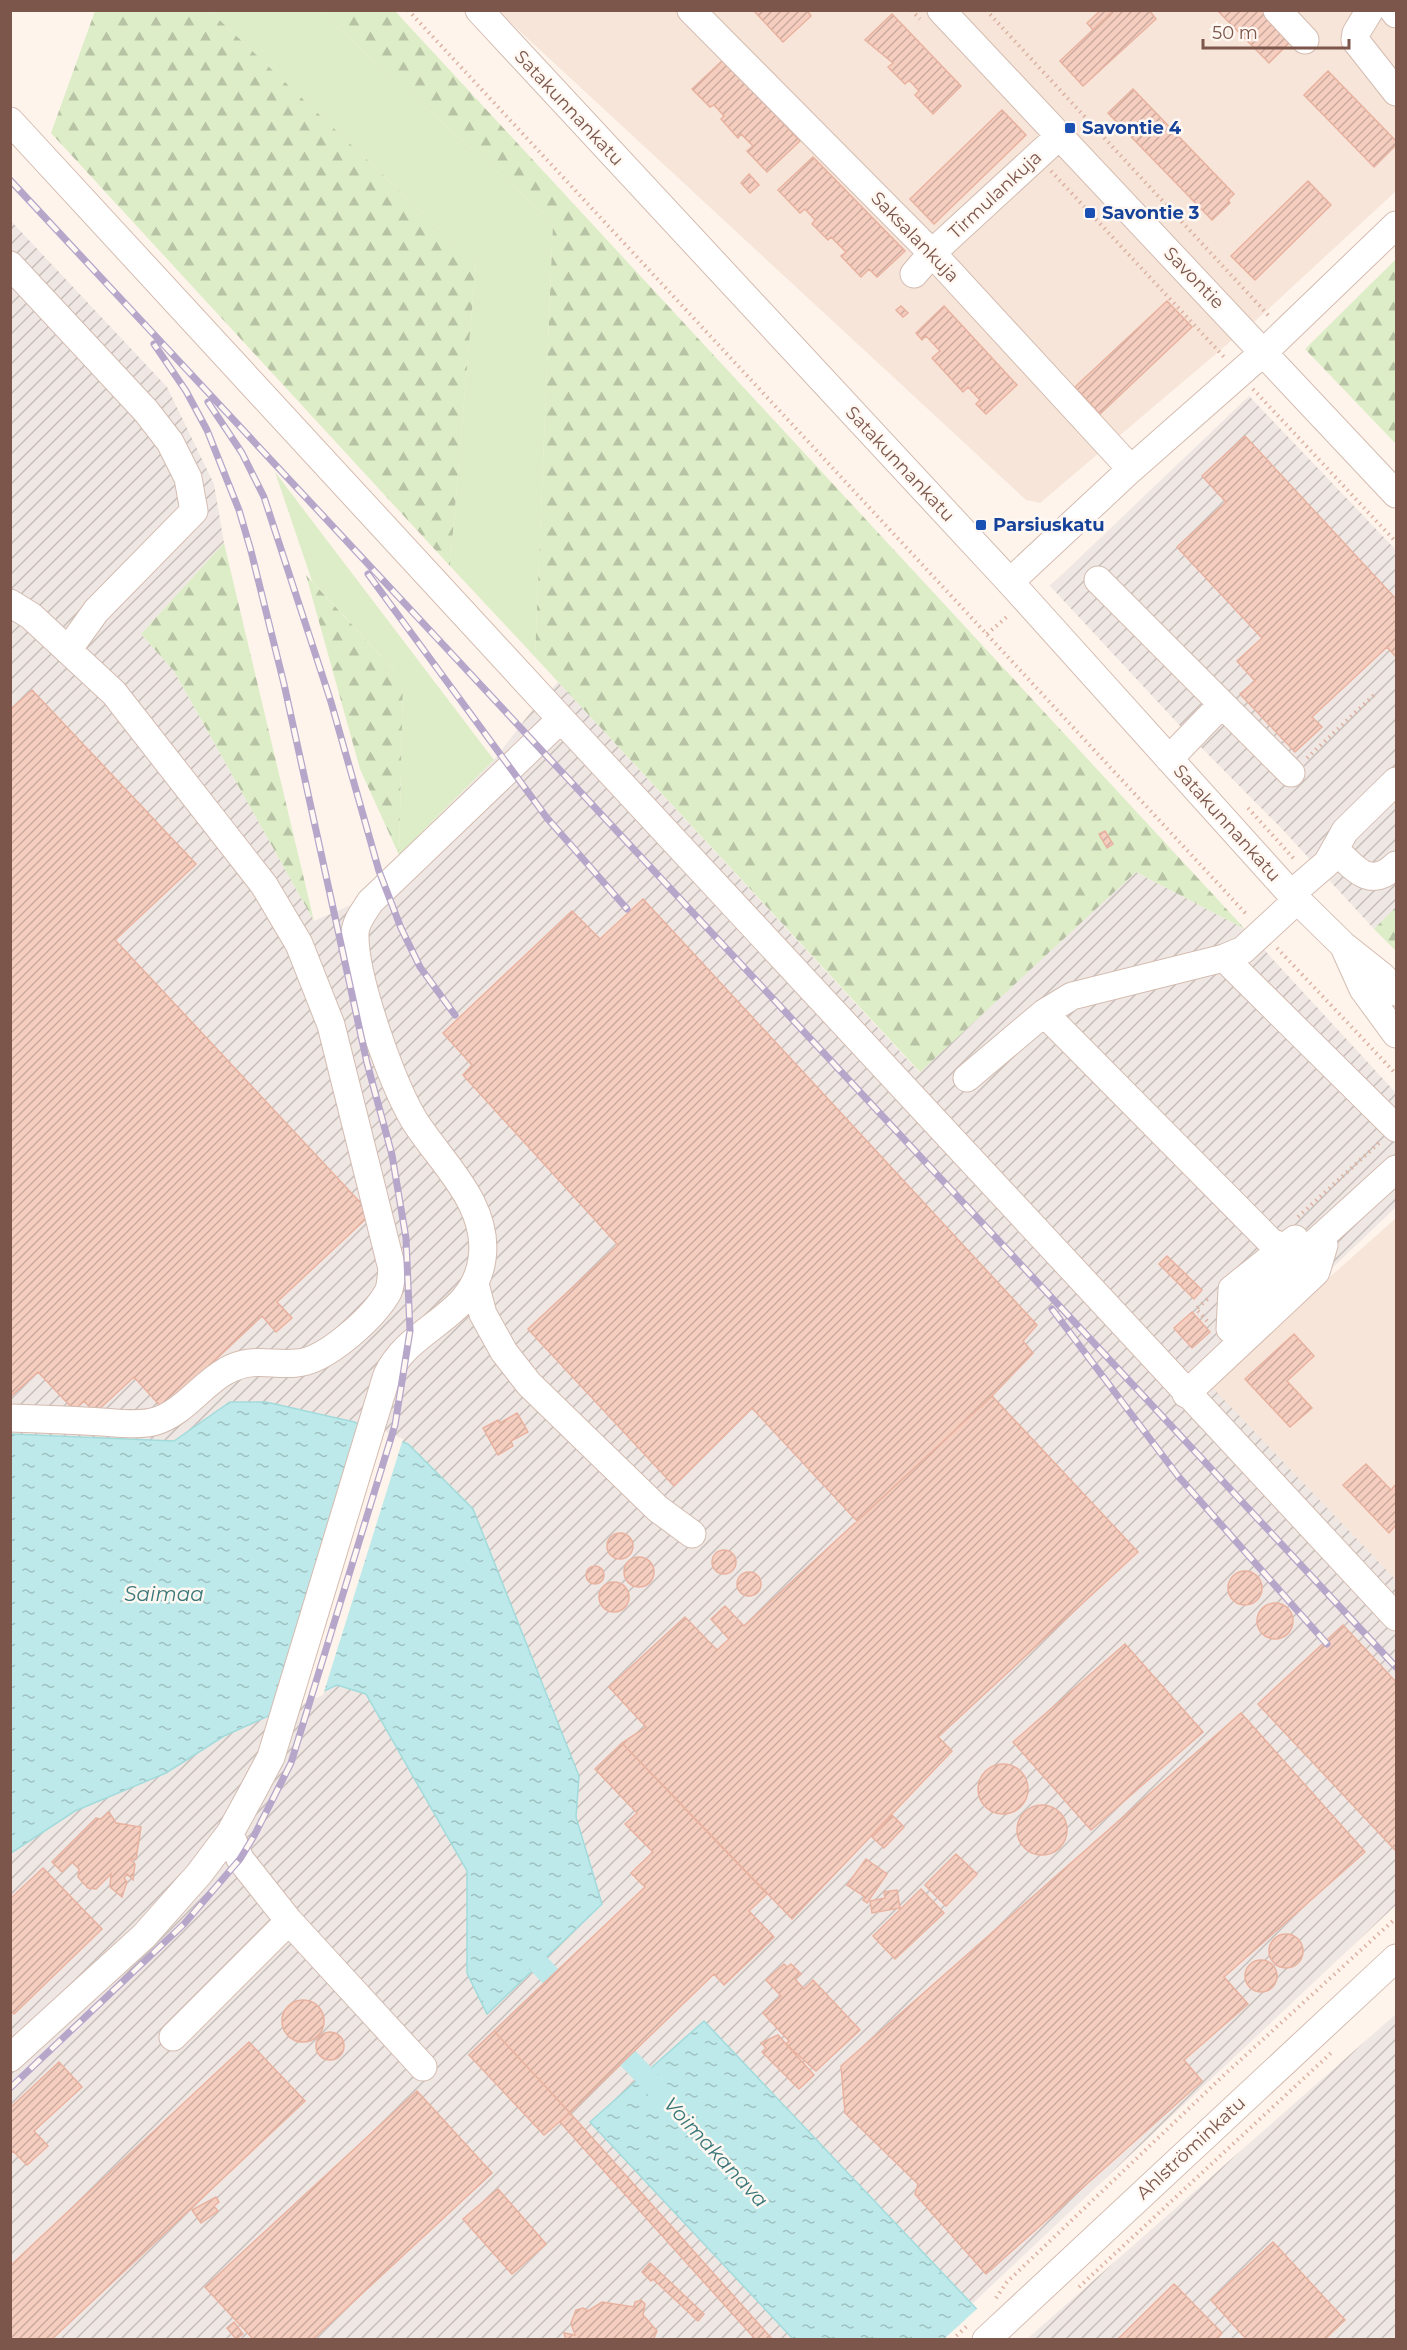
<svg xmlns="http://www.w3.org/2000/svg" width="1407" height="2350" viewBox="0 0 1407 2350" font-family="Montserrat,sans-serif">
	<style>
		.residential { fill: #f6e5d8 }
		.industrial { fill: url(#industrial-furrows) }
		.grass { fill: #dcedc7 }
		.forest { fill: url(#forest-firs) }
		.water { fill: url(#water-ripples); stroke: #a2dbdc; stroke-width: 1.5 }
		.pier { fill: #fef4eb }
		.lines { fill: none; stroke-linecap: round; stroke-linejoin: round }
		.canal { stroke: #bde9ea; stroke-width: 21 }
		.building { fill: url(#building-hatch); stroke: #e9b2a0; stroke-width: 1.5 }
		.minor-casing { stroke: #d4bcb1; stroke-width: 29 }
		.path { stroke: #dbb1a2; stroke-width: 4; stroke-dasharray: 1.5 4.5; stroke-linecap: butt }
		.minor { stroke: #fff; stroke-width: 27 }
		.rail-casing { stroke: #b5a6ca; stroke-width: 7 }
		.rail { stroke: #fff8f2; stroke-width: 4.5; stroke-dasharray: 14; stroke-linecap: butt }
		.transit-dot { fill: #1a4fb4; stroke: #fff8f2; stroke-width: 2 }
		.labels { text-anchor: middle; stroke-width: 5; stroke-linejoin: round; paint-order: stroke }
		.street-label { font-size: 18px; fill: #7c564b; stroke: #fff8f2 }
		.transit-label { font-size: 18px; font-weight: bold; fill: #164399; stroke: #fff8f2; text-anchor: start }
		.water-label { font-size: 20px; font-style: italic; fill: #3a7779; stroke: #fff8f2 }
	</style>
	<defs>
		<pattern id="industrial-furrows" width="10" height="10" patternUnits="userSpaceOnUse" patternTransform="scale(1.5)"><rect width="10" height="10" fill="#efe7e3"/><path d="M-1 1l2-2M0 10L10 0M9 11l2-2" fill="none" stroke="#c7beba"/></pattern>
		<pattern id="forest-firs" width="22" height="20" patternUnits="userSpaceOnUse" patternTransform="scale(1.5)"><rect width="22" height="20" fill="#dcedc7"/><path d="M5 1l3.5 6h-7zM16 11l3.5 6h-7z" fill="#b7c3a4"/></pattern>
		<pattern id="water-ripples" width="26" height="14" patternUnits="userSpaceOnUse" patternTransform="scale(1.5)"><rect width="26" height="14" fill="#bde9ea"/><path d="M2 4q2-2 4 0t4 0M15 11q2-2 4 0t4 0" fill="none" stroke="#9fc0c0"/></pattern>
		<pattern id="building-hatch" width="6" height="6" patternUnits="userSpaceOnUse" patternTransform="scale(1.5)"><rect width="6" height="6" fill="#f5cec0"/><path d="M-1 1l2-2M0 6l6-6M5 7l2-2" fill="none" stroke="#cbaa9e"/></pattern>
	</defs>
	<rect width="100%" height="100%" fill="#fef4eb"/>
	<path class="residential" d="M 498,11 L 1396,11 L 1396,191 L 1263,314 L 1040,503 L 1026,500 Z
		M 1396,1218 L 1396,1580 L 1209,1385 Z"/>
	<path class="industrial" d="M 11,221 L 167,387 L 214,484 L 224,543 L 141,634 L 174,671 L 314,921 L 351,905 L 494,760 L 533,709 L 558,682 L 919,1072 L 1136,872 L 1245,929 L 1396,1093 L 1396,1207 L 1210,1385 L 1396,1580 L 1396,1905 L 972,2304 L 704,2021 L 591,2123 L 793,2339 L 11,2339 L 11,1853 L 75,1811 L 166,1773 L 224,1736 L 337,1685 L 366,1694 L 467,1871 L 469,1920 L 486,2013 L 602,1904 L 576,1817 L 579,1776 L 266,1402 L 230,1402 L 174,1441 L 11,1434 Z
		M 1249,396 L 1396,550 L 1396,907 L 1374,929 L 1283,830 L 1182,728 L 1050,586 Z
		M 1396,2014 L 1396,2339 L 1027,2339 Z"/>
	<path class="grass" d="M 210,11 L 319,11 L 553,222 L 535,657 L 450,566 L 476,263 Z
		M 275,472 L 494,760 L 399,855 L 403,680 L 312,581 Z"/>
	<path class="forest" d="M 95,11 L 210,11 L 476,263 L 450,566 L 51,133 Z
		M 319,11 L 395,11 L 1245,929 L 1136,872 L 920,1072 L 535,657 L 553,222 Z
		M 1396,259 L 1396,444 L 1305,349 Z
		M 224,543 L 314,921 L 174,671 L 141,634 Z
		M 306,575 L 403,680 L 399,855 L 360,769 Z
		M 1396,907 L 1396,951 L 1374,929 Z"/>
	<path class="water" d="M 230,1402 L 266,1402 L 354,1422 L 408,1444 L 473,1509 L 579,1776 L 576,1817 L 602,1904 L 487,2014 L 467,1973 L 467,1871 L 366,1694 L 337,1685 L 224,1736 L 166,1773 L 75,1811 L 11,1853 L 11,1434 L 174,1441 Z
		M 704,2021 L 1005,2339 L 793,2339 L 590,2122 Z"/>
	<path class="pier" d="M 363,1422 L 403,1439 L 323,1695 L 270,1719 Z
		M 979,2307 L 1008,2340 L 944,2339 Z"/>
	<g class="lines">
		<path class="canal" d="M 539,1964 L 569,1996
			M 607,2036 L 662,2094"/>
	</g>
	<path class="building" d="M 757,10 L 807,10 L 811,16 L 783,42 L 755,12 Z
		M 1101,10 L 1114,10 L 1093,30 L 1087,23 Z
		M 1114,10 L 1149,10 L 1156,19 L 1083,86 L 1060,61 Z
		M 1217,10 L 1263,10 L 1292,40 L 1269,63 Z
		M 892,14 L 961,86 L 933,114 L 915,95 L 919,91 L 909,80 L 905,84 L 888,67 L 893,63 L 865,40 Z
		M 723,60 L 800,141 L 767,172 L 747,151 L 753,146 L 741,134 L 738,138 L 721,119 L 724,116 L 714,105 L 710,107 L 692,89 Z
		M 1328,71 L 1396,141 L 1396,145 L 1374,167 L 1304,95 Z
		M 1133,89 L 1234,194 L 1228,200 L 1230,203 L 1212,220 L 1108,113 Z
		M 1002,110 L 1026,135 L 934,224 L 910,199 Z
		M 813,157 L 905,251 L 877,277 L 869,269 L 861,277 L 841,256 L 846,252 L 831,237 L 828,240 L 812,224 L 815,220 L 805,209 L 800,213 L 778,190 Z
		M 749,174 L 759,185 L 750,193 L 741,183 Z
		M 1308,181 L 1331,205 L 1255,280 L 1231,256 Z
		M 1167,301 L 1192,327 L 1100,414 L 1075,387 Z
		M 901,306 L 908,313 L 903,317 L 896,310 Z
		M 944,306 L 1017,385 L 986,414 L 976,404 L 980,400 L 968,387 L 963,392 L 932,358 L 940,351 L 926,336 L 922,340 L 916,333 Z
		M 1245,436 L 1396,599 L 1396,657 L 1387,647 L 1312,717 L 1322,727 L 1295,752 L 1240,694 L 1255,681 L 1237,661 L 1262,638 L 1177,547 L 1226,502 L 1202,476 Z
		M 32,690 L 196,864 L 115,940 L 371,1214 L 277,1302 L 292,1318 L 276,1332 L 262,1316 L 163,1409 L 134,1377 L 95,1413 L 84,1401 L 74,1410 L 38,1372 L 10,1397 L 10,710 Z
		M 1105,831 L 1113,844 L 1107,848 L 1099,834 Z
		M 643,899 L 1037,1325 L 1023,1341 L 1033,1353 L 992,1396 L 857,1521 L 752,1408 L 674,1486 L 528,1329 L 618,1245 L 463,1075 L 472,1065 L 443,1033 L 572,911 L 600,939 Z
		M 1167,1256 L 1202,1290 L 1194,1299 L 1159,1264 Z
		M 1192,1312 L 1210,1332 L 1192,1348 L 1174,1328 Z
		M 1294,1334 L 1314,1356 L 1287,1381 L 1312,1408 L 1290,1427 L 1245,1379 Z
		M 992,1396 L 1138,1552 L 938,1737 L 952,1751 L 792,1919 L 622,1743 L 646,1727 L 609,1687 L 685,1617 L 717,1650 L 729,1639 L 711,1619 L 725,1606 L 744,1626 Z
		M 517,1413 L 528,1432 L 511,1441 L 513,1446 L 498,1455 L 483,1428 L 498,1420 L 500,1423 Z
		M 1366,1464 L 1391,1490 L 1396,1484 L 1396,1525 L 1389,1533 L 1343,1485 Z
		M607 1546a13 13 0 1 1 26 0a13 13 0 1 1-26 0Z
		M712 1562a12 12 0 1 1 24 0a12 12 0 1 1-24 0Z
		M624 1572a15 15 0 1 1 30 0a15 15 0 1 1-30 0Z
		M586 1575a9 9 0 1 1 18 0a9 9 0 1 1-18 0Z
		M1228 1588a17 17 0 1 1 34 0a17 17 0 1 1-34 0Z
		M737 1584a12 12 0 1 1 24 0a12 12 0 1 1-24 0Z
		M599 1597a15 15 0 1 1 30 0a15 15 0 1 1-30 0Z
		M1257 1621a18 18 0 1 1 36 0a18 18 0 1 1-36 0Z
		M 1343,1625 L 1396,1682 L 1396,1851 L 1258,1704 Z
		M 1125,1644 L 1203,1732 L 1091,1830 L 1013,1742 Z
		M 1241,1713 L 1365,1852 L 1224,1977 L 1248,2004 L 1184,2060 L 1202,2081 L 986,2274 L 915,2194 L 918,2184 L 845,2113 L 841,2066 Z
		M 622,1743 L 767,1894 L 749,1911 L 774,1937 L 724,1985 L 714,1974 L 570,2113 L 494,2031 L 645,1887 L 631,1873 L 653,1852 L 625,1824 L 637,1813 L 595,1769 Z
		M978 1789a25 25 0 1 1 50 0a25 25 0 1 1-50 0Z
		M1017 1830a25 25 0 1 1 50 0a25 25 0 1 1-50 0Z
		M 109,1812 L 116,1823 L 141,1827 L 136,1859 L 130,1859 L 135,1864 L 133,1880 L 127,1874 L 124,1878 L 127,1882 L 122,1897 L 110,1887 L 111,1874 L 96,1889 L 88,1888 L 78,1877 L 79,1869 L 72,1862 L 62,1872 L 52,1862 L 96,1818 L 101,1819 Z
		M 892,1815 L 904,1827 L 884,1848 L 872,1837 Z
		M 956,1854 L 977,1874 L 946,1906 L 925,1885 Z
		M 866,1859 L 887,1874 L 867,1903 L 863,1900 L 865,1897 L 847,1885 Z
		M 43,1868 L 102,1929 L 14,2014 L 10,2010 L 10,1899 Z
		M 921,1889 L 944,1913 L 895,1959 L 873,1936 Z
		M 897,1890 L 900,1908 L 872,1913 L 870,1901 L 885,1898 L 884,1892 Z
		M1269 1951a17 17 0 1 1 34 0a17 17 0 1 1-34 0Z
		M1245 1976a16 16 0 1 1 32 0a16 16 0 1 1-32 0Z
		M 784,1964 L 787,1967 L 791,1964 L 801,1974 L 795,1979 L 804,1989 L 813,1980 L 860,2030 L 816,2071 L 786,2044 L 789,2041 L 763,2013 L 781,1996 L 766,1980 Z
		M282 2021a21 21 0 1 1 42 0a21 21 0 1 1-42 0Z
		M 494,2031 L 570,2113 L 544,2135 L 469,2055 Z
		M316 2046a14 14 0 1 1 28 0a14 14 0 1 1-28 0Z
		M 778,2035 L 814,2075 L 799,2089 L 762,2052 L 766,2048 L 761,2043 Z
		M 249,2042 L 305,2101 L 51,2340 L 10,2340 L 10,2266 Z
		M 59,2062 L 82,2087 L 34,2131 L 48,2146 L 27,2165 L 13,2151 L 10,2154 L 10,2108 Z
		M 417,2091 L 492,2173 L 312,2340 L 254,2340 L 205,2287 Z
		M 570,2113 L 773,2340 L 756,2340 L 560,2122 Z
		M 498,2189 L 546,2244 L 512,2274 L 463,2219 Z
		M 216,2197 L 219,2202 L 214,2206 L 218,2211 L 201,2223 L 192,2210 Z
		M 1273,2242 L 1345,2320 L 1324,2340 L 1247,2340 L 1211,2300 Z
		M 650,2263 L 704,2314 L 698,2321 L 653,2279 L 651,2281 L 642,2272 Z
		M 1174,2284 L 1222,2333 L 1216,2340 L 1117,2340 Z
		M 641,2300 L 645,2304 L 643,2315 L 657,2331 L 653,2340 L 566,2340 L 564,2333 L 575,2335 L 571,2323 L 576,2310 L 583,2308 L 588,2311 L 602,2302 L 634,2307 L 635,2302 Z
		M 234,2322 L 243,2334 L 236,2339 L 227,2328 Z"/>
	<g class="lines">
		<defs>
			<path id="minor" d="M 479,10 L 1010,582 L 1291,894 L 1343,945 L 1382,976 L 1396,992
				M 691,10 L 932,253 L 1131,469
				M 941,10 L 1396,494
				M 1277,10 L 1305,40
				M 1370,10 L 1356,33 L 1355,40 L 1396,92
				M 1393,10 L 1396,14
				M 10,121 L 561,719 L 1396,1617
				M 10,265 L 146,411 L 170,442 L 188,478 L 194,511 L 96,611 L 68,650
				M 914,274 L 932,253 L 1058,137
				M 1098,580 L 1291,773
				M 1010,582 L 1131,469 L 1265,351 L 1396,225
				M 10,603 L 31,616 L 114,693 L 264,885 L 299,944 L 331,1025 L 392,1269 C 391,1276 391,1286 388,1292 C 374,1317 326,1361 297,1363 C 272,1366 252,1356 226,1371 C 202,1384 183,1413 156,1421 C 139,1426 119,1423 102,1422 C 71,1420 41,1419 10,1418
				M 1169,759 L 1222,704
				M 1335,849 C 1355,869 1370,890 1396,865
				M 1291,894 L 1327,863 L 1345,831 L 1396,781
				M 1345,949 L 1363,989 L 1396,1034
				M 1224,958 L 1396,1128
				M 1044,1013 L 1271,1242 L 1319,1261
				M 967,1078 L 1044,1013 L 1072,996 L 1224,958 L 1243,950 L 1297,900
				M 475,1284 L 483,1314 L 504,1352 L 529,1384 L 658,1509 L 692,1534
				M 1231,1319 L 1396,1169
				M 1230,1329 L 1232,1289 L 1295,1239
				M 1186,1394 L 1316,1272 L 1324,1245
				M 230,1833 L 240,1859 L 289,1921 L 423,2067
				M 173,2037 L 289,1921
				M 10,2058 L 144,1936 L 199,1874 L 230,1833 L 253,1791 L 271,1757 L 387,1375 C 411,1325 474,1318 482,1259 C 490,1204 441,1163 414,1120 C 392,1083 354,977 355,934 C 355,922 364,912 370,902 L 561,719
				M 986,2340 L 1396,1958"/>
		</defs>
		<use href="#minor" class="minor-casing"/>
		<path class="path" d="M 408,10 L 1248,916
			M 911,10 L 920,19
			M 986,10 L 1269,316
			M 1051,171 L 1224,357
			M 1253,389 L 1396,542
			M 987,634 L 1009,615
			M 1307,758 L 1374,695
			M 1248,808 L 1295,860
			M 1277,948 L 1396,1074
			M 1298,1217 L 1381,1141
			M 1207,1321 L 1196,1309 L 1210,1297
			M 1079,2287 L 1331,2053
			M 996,2298 L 1007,2282 L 1224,2075 L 1396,1918
			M 952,2340 L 967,2326"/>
		<use href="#minor" class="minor"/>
		<defs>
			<path id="rail" d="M 10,180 L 1396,1667
				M 208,402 L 242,453 L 264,497 L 331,702 L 379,871 L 401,928 L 420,967 L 455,1015
				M 368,574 L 547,818 L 627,909
				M 1052,1309 L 1178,1476 L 1327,1644
				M 10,2088 L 184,1924 L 240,1859 L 254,1836 L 291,1763 L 395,1425 L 410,1331 L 406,1238 L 392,1155 L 367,1063 L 284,684 L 251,551 L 239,510 L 207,430 L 186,391 L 154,344"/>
		</defs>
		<use href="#rail" class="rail-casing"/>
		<use href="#rail" class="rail"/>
	</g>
	<g class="transit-dot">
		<rect x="1064" y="122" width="12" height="12" rx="3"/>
		<rect x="1084" y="207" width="12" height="12" rx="3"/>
		<rect x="975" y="519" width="12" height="12" rx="3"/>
	</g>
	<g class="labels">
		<g class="street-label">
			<text transform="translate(569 108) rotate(47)" y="6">Satakunnankatu</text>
			<text transform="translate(995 195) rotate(-43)" y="6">Tirmulankuja</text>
			<text transform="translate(915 237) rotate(46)" y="6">Saksalankuja</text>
			<text transform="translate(1194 278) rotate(46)" y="6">Savontie</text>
			<text transform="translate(900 464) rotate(47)" y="6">Satakunnankatu</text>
			<text transform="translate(1227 823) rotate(48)" y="6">Satakunnankatu</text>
			<text transform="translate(1191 2148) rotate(-43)" y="6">Ahlströminkatu</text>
		</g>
		<g class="transit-label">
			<text x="1082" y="134">Savontie 4</text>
			<text x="1102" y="219">Savontie 3</text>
			<text x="993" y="531">Parsiuskatu</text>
		</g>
		<g class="water-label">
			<text x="164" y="1601">Saimaa</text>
			<text transform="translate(716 2152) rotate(47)" y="7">Voimakanava</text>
		</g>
	</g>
	<rect width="1407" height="2350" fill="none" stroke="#7c564b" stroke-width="24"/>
	<path d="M1203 39v9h146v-9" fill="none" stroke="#7c564b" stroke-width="3"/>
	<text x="1212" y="39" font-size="18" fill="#7c564b" stroke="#fff8f2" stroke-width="4.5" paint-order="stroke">50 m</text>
</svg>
